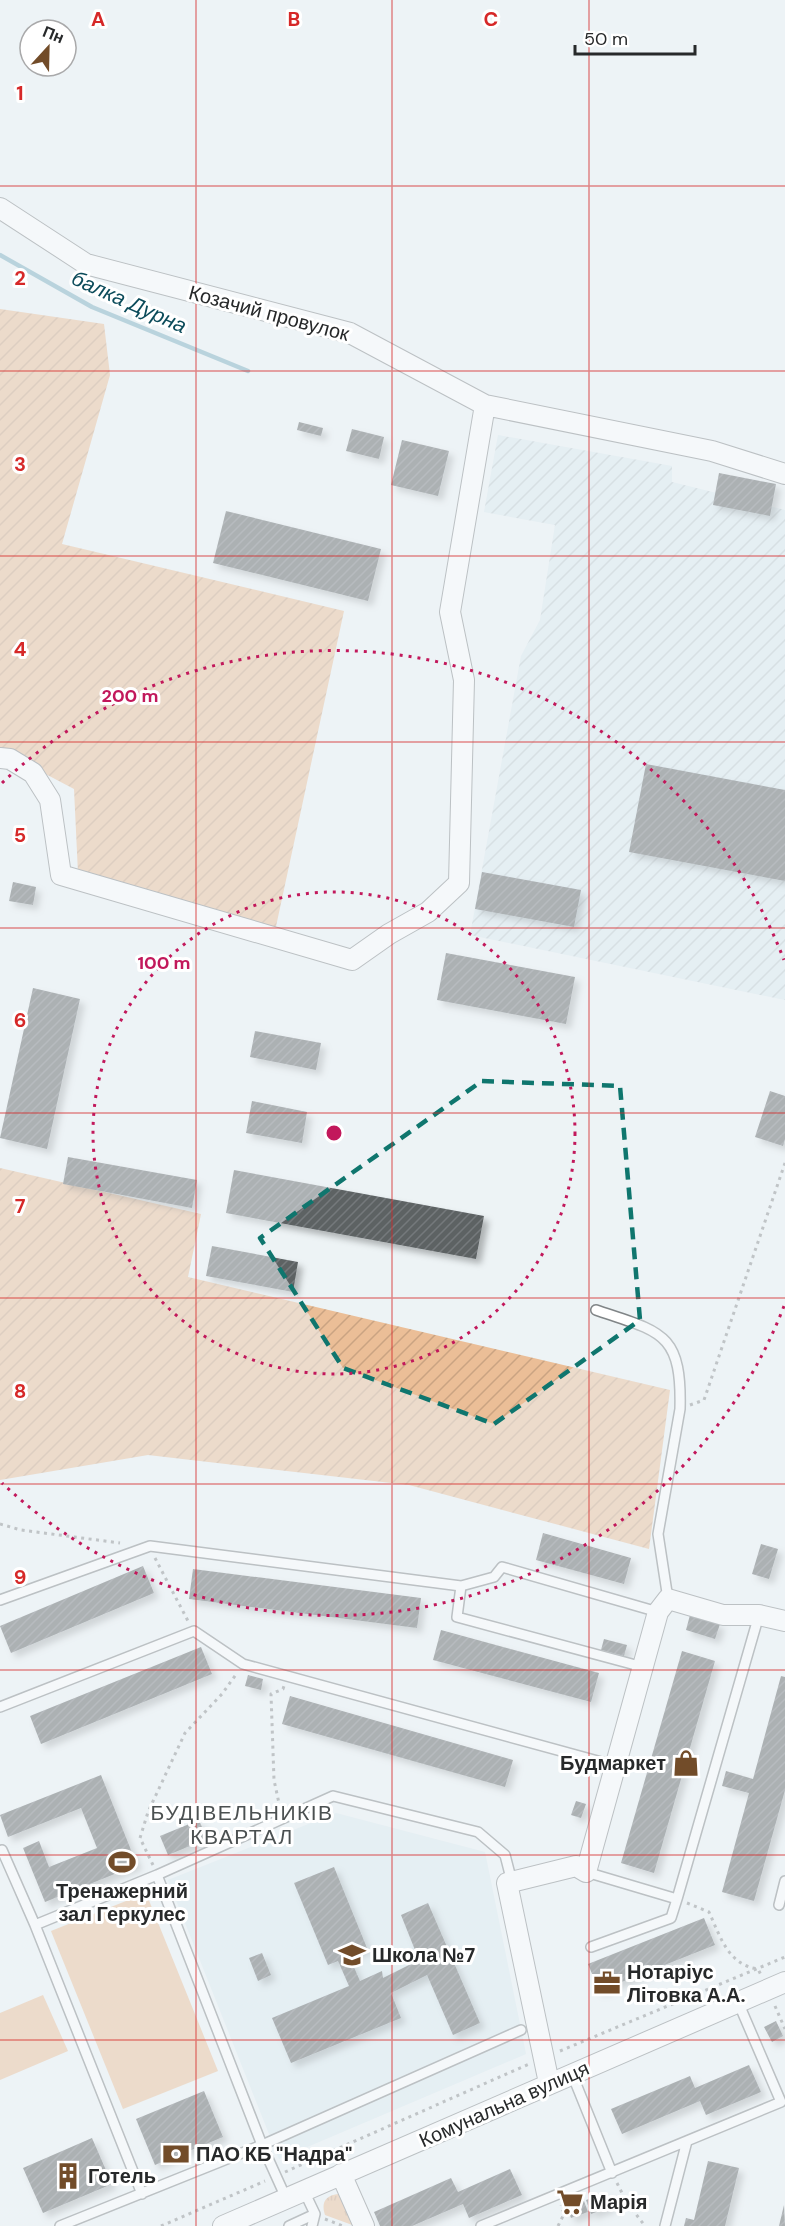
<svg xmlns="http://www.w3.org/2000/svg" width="785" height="2226" viewBox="0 0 785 2226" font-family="'DM Sans',sans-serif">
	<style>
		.built { fill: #dbeaef }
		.industrial { fill: url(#industrial-furrows) }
		.grass { fill: url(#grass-tufts) }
		.garden { fill: url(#garden-furrows) }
		.pitch { fill: #ebbe97 }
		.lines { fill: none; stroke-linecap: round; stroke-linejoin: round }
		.stream { stroke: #7baebe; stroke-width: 4.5 }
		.building { fill: url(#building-hatch); filter: url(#shadow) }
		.lane-casing { stroke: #808587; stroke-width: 12 }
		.street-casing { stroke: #808587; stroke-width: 22 }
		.path { stroke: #898d8e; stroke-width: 3; stroke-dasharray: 3 4.5; stroke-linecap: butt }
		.lane { stroke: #fff; stroke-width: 9 }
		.street { stroke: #fff; stroke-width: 20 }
		.marked { fill: none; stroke: #0f766e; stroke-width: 4.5; stroke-dasharray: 12 8; stroke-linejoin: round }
		.grid { fill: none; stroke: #d62828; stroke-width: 1.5; stroke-opacity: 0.55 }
		.ring { fill: none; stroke: #c2185b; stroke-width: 3; stroke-dasharray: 3 6 }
		.labels { text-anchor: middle; stroke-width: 6; stroke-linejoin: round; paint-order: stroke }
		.street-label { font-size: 20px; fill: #27292a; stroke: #fff }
		.poi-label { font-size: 20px; font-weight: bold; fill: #27292a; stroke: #fff; text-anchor: start }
		.water-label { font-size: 21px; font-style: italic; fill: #0b4b5a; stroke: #fff }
		.neighbourhood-label { font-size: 21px; letter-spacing: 1.5px; fill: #4b5051; stroke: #fff }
		.grid-label { font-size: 20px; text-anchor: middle; font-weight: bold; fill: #d62828; stroke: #fff; stroke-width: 6; stroke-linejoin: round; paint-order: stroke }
		.centre { fill: #c2185b; stroke: #fff; stroke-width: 3 }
		.ring-label { font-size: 18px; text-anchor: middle; font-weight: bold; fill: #c2185b; stroke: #fff; stroke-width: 6; stroke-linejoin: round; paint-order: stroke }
	</style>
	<defs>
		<pattern id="industrial-furrows" width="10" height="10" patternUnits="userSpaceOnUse" patternTransform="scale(1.5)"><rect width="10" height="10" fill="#dbeaef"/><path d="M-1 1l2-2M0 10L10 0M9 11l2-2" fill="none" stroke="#bcc9cd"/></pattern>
		<pattern id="grass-tufts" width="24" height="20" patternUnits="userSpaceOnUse" patternTransform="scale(1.5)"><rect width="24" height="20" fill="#ebbe97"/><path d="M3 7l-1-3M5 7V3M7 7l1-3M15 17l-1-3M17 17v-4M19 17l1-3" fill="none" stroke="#caa382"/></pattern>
		<pattern id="garden-furrows" width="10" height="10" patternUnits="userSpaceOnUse" patternTransform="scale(1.5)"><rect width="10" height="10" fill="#ebbe97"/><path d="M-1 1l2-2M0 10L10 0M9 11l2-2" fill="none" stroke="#caa382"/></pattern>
		<pattern id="building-hatch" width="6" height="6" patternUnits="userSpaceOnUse" patternTransform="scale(1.5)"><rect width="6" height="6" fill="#5d6264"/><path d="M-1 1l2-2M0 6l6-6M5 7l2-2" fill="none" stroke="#75797b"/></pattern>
		<filter id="shadow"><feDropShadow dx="5" dy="5" stdDeviation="3" flood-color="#0004"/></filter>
	</defs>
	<rect width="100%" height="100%" fill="#edf3f5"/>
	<path class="built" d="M 336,1813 L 485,1852 L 526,2054 L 279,2159 L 168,1880 Z"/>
	<path class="industrial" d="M 498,435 L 672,466 L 672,482 L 785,510 L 785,1000 L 470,935 L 521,656 L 540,620 L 555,525 L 484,512 Z"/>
	<path class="grass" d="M 339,2194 L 344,2198 L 355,2226 L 325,2215 C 321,2203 325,2195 339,2194 Z"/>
	<path class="garden" d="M 0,309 L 104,324 L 110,375 L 62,544 L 344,611 L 275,931 L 78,873 L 74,789 L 0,750 Z
		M 0,1168 L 201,1214 L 188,1277 L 670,1390 L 649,1549 L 409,1485 L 148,1455 L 0,1480 Z"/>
	<path class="pitch" d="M 146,1893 L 218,2071 L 123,2109 L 51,1931 Z
		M 43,1995 L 68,2051 L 0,2080 L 0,2013 Z"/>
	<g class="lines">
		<path class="stream" d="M 0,255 L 92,307 L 248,371"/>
	</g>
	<path class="building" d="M 299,422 L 323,428 L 321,436 L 297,430 Z
		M 352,429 L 384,437 L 379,459 L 346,451 Z
		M 402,440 L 449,451 L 438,496 L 391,485 Z
		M 719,473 L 776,484 L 770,516 L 713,505 Z
		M 226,511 L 381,549 L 368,601 L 213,563 Z
		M 646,764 L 785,790 L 785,881 L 629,852 Z
		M 482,872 L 581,890 L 574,927 L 475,909 Z
		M 13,882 L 36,887 L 33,905 L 9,901 Z
		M 446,953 L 575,977 L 566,1024 L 437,1000 Z
		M 33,988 L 80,999 L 47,1149 L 0,1138 Z
		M 255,1031 L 321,1043 L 316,1070 L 250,1057 Z
		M 770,1091 L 785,1096 L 785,1139 L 783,1146 L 755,1137 Z
		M 252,1101 L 307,1112 L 302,1143 L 246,1133 Z
		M 68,1157 L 197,1180 L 192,1208 L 63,1184 Z
		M 234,1170 L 484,1216 L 476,1259 L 226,1213 Z
		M 212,1246 L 298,1262 L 293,1292 L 206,1276 Z
		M 543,1533 L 631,1558 L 624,1584 L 536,1560 Z
		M 761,1544 L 778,1549 L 769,1579 L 752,1574 Z
		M 143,1566 L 154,1593 L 11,1653 L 0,1626 Z
		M 193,1569 L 421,1598 L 417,1628 L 189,1599 Z
		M 690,1615 L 720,1624 L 715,1639 L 686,1630 Z
		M 441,1630 L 599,1673 L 591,1702 L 433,1660 Z
		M 604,1639 L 627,1645 L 624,1656 L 601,1650 Z
		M 201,1647 L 212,1674 L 41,1744 L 30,1716 Z
		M 682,1651 L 715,1661 L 654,1873 L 621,1863 Z
		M 248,1675 L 263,1679 L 261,1690 L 245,1686 Z
		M 781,1676 L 785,1677 L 785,1790 L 754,1901 L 722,1892 L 749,1793 L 722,1786 L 726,1771 L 753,1779 Z
		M 290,1696 L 513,1760 L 505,1787 L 282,1724 Z
		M 101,1775 L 137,1865 L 45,1902 L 23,1848 L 39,1841 L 49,1867 L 97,1848 L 81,1808 L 8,1837 L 0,1815 Z
		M 576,1801 L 586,1804 L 581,1818 L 571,1815 Z
		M 199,1820 L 207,1839 L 168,1855 L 160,1836 Z
		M 334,1867 L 367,1948 L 349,1956 L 360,1981 L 382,1971 L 383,1978 L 419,1960 L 401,1915 L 428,1903 L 480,2023 L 453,2035 L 427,1975 L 391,1993 L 401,2018 L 291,2063 L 272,2018 L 349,1986 L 338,1961 L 328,1965 L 294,1883 Z
		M 704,1918 L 715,1945 L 599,1991 L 588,1964 Z
		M 262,1953 L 271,1975 L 258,1981 L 249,1958 Z
		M 776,2021 L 783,2036 L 772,2042 L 764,2027 Z
		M 749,2065 L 761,2092 L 706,2115 L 700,2101 L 622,2134 L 611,2109 L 690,2076 L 695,2088 Z
		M 204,2091 L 223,2137 L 155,2165 L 136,2119 Z
		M 92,2138 L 112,2184 L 43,2213 L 23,2168 Z
		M 708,2161 L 739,2168 L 725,2226 L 684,2226 L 686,2218 L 694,2220 Z
		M 510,2169 L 522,2195 L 469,2218 L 463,2204 L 412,2226 L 380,2226 L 374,2212 L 451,2178 L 458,2192 Z
		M 606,2193 L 611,2207 L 591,2214 L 586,2200 Z
		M 584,2201 L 588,2212 L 571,2218 L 567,2207 Z
		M 784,2205 L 785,2226 L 779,2226 Z"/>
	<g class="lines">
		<defs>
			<path id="lane" d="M 596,1310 C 661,1332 682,1332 680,1409 L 658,1534 L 668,1599
				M 461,1586 L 494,1577 L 502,1567 L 658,1612
				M 0,1600 L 150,1546 L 461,1586 L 457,1617 L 643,1667
				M 0,1707 L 194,1631 L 243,1664 L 616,1766
				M 0,1851 L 2,1850 L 35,1925
				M 586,1872 L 677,1899 L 759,1615
				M 157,1875 L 262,2145 L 286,2198
				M 779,1905 L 785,1881
				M 591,1947 L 671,1918 L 677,1899
				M 572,2074 L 612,2173
				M 304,2191 L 315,2214 L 312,2226
				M 142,2194 L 35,1925 L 157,1875 L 333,1796 L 478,1832 L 505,1855 L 512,1882
				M 60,2226 L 262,2145 L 521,2030
				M 289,2226 L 315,2214
				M 481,2226 L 781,2102 L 738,2002
				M 665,2226 L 687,2141"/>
			<path id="street" d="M 0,208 L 86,264 L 350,333 L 485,405 L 712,451 L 785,474
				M 0,758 L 10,759 L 33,773 L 50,800 L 61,875 L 352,960 L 389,934 L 428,912 L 459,883 L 464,680 L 450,612 L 485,405
				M 549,2083 L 507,1883 L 576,1866 L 586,1872 L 658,1612 L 668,1599 L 723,1615 L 759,1615 L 785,1621
				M 341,2174 L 364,2226
				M 223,2226 L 785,1982"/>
		</defs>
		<use href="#lane" class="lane-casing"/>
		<use href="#street" class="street-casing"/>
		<path class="path" d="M 690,1405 L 704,1400 L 785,1163
			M 0,1524 L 21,1530 L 120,1543
			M 155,1558 L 188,1621
			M 280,1808 L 274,1780 L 271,1694 L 283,1689 L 284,1686
			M 153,1865 L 140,1838 L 148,1812 L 185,1733 L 222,1694 L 237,1673
			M 687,1903 L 709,1912 C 720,1936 728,1965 758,1969 L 761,1975
			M 775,2006 L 785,2029
			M 560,2051 L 785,1957
			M 285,2172 L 529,2064
			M 617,2183 L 626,2201 L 645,2226
			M 325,2219 L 343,2226
			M 161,2226 L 265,2181
			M 558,2226 L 564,2214 L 561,2205"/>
		<use href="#lane" class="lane"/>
		<use href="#street" class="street"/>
	</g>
	<path d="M0 0H785V2226H0ZM 482,1081 L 620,1086 L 640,1320 L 494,1424 L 343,1368 L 260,1238 Z" fill="#edf3f5" fill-opacity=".55" fill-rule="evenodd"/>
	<path class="marked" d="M 482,1081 L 620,1086 L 640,1320 L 494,1424 L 343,1368 L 260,1238 Z"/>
	<path class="grid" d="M 196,0 L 196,2226M 392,0 L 392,2226M 589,0 L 589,2226M 0,186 L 785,186M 0,371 L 785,371M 0,556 L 785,556M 0,742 L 785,742M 0,928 L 785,928M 0,1113 L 785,1113M 0,1298 L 785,1298M 0,1484 L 785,1484M 0,1670 L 785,1670M 0,1855 L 785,1855M 0,2040 L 785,2040"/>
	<g class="ring">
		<circle cx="334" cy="1133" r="241"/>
		<path d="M784 1306A482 482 0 0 1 2 1483M2 783A482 482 0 0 1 784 960"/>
	</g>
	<defs>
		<symbol id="shop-bare" viewBox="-9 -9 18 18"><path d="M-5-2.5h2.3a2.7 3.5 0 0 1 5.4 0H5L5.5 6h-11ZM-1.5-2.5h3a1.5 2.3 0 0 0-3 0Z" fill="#724c29" stroke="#fff" stroke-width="2.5" paint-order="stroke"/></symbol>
		<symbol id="stadium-bare" viewBox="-9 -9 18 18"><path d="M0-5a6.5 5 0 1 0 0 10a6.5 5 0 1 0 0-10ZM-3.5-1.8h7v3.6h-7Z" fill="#724c29" stroke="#fff" stroke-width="2.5" paint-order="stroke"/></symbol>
		<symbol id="school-bare" viewBox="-9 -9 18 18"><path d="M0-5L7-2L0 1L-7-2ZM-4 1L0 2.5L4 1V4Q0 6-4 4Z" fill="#724c29" stroke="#fff" stroke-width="2.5" paint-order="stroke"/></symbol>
		<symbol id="office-bare" viewBox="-9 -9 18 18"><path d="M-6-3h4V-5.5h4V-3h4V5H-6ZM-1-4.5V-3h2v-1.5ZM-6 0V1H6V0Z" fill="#724c29" stroke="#fff" stroke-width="2.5" paint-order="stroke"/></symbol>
		<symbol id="bank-bare" viewBox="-9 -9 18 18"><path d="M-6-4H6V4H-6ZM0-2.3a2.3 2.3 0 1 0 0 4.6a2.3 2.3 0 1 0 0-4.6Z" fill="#724c29" stroke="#fff" stroke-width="2.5" paint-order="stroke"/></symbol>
		<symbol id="building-bare" viewBox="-9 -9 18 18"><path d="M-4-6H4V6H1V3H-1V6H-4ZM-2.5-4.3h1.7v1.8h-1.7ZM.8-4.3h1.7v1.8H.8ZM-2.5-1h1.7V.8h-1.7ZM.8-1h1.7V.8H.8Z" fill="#724c29" stroke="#fff" stroke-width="2.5" paint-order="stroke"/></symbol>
		<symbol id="supermarket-bare" viewBox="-9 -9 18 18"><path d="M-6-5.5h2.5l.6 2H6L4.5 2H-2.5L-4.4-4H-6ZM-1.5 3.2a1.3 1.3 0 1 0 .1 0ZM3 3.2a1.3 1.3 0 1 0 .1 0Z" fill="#724c29" stroke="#fff" stroke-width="2.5" paint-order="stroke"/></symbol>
	</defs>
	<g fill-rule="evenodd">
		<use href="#shop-bare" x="667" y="1744" width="38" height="38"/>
		<use href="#stadium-bare" x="103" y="1843" width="38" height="38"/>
		<use href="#school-bare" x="333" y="1936" width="38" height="38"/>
		<use href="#office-bare" x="588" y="1964" width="38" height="38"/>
		<use href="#bank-bare" x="157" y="2135" width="38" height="38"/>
		<use href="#building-bare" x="49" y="2157" width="38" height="38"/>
		<use href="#supermarket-bare" x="551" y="2183" width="38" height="38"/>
	</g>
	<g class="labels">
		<g class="street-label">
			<text transform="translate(269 313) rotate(15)" y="7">Козачий провулок</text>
			<text transform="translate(504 2104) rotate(-24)" y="7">Комунальна вулиця</text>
		</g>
		<g class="poi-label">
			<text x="666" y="1770" text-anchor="end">Будмаркет</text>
			<text x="122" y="1898" text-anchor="middle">Тренажерний<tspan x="122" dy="23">зал Геркулес</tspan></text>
			<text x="372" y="1962">Школа №7</text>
			<text x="627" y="1979">Нотаріус<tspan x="627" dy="23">Літовка А.А.</tspan></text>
			<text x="196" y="2161">ПАО КБ "Надра"</text>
			<text x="88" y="2183">Готель</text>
			<text x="590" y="2209">Марія</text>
		</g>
		<g class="water-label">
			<text transform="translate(129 302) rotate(24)" y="7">балка Дурна</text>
		</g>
		<g class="neighbourhood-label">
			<text x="242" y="1820">БУДІВЕЛЬНИКІВ<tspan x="242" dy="24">КВАРТАЛ</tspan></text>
		</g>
	</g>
	<g class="grid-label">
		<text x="98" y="26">A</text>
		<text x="294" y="26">B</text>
		<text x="491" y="26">C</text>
		<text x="20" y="100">1</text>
		<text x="20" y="285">2</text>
		<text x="20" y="471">3</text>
		<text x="20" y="656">4</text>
		<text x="20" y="842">5</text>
		<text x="20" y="1027">6</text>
		<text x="20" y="1213">7</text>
		<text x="20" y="1398">8</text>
		<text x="20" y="1584">9</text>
	</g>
	<circle cx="334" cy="1133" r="9" class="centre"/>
	<g class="ring-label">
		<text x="130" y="702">200 m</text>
		<text x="164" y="969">100 m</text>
	</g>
	<g transform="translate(48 48) rotate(22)"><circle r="28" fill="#ffffff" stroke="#a9a9aa" stroke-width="1.5"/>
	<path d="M0-4.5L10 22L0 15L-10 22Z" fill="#724c29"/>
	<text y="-9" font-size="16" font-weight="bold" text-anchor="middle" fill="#27292a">Пн</text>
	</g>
	<path d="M575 45v9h120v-9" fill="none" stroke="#27292a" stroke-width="3"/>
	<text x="584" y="45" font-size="18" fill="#27292a" stroke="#ffffff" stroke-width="4.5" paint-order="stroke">50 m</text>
</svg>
